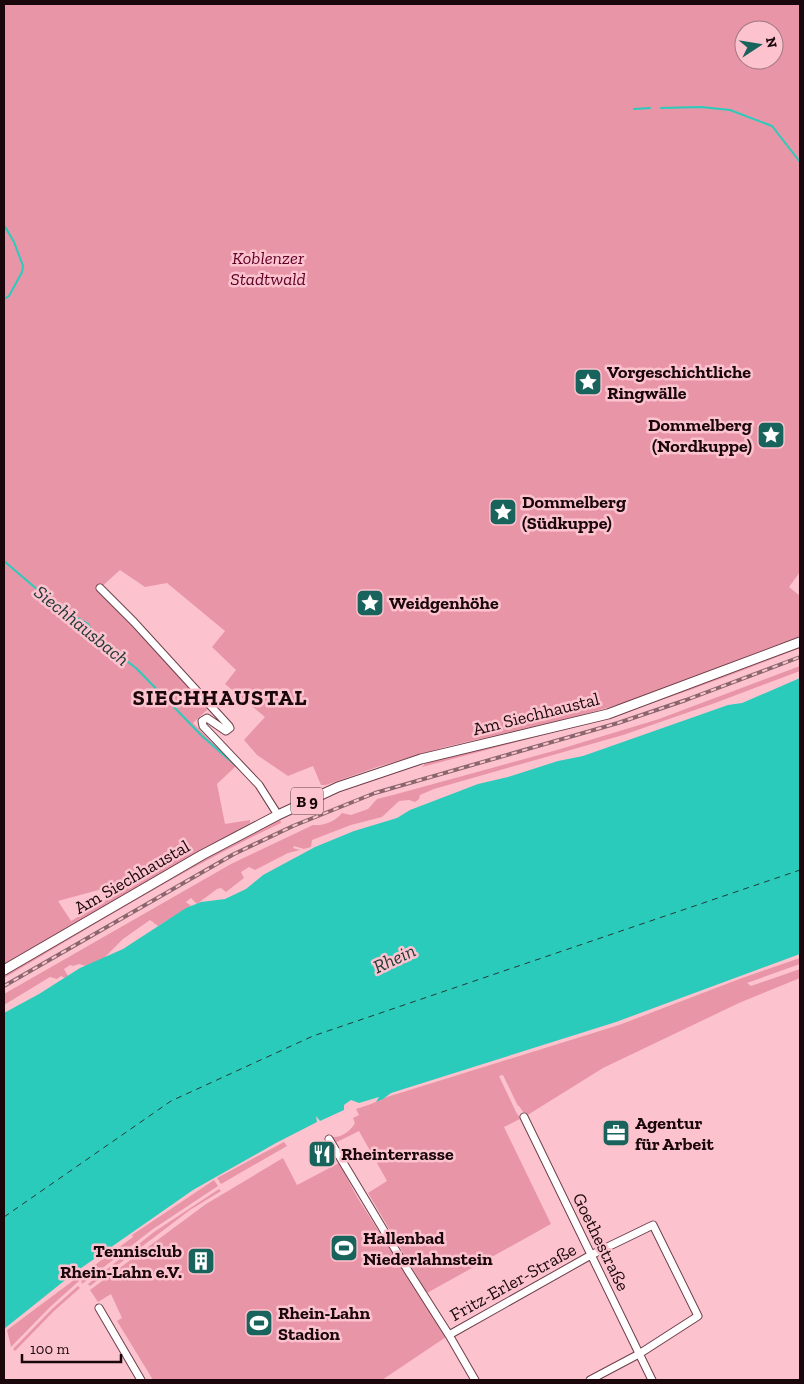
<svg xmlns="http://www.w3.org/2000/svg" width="804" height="1384" viewBox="0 0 804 1384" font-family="'Zilla Slab',serif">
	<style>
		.green { fill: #e895a7; fill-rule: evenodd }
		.water { fill: #2bcbbc }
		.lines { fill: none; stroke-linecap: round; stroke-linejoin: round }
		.stream { stroke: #2bcbbc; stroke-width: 2 }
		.ferry { stroke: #223a37; stroke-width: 1; stroke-dasharray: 6 5; stroke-linecap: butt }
		.minor-casing { stroke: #6e3f4a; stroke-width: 9 }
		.major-casing { stroke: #6e3f4a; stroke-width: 11 }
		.minor { stroke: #fff; stroke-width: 7 }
		.major { stroke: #fff; stroke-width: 9 }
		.rail-casing { stroke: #8b666e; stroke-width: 4 }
		.rail { stroke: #fcc3ce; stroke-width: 2; stroke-dasharray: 5.5; stroke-linecap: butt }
		.labels { text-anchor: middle; stroke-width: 5; stroke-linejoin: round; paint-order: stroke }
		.shield { fill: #fcc3ce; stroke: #5d3f46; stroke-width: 1 }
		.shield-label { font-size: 16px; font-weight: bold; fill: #19070c }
		.park-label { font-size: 18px; font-style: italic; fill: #5f0028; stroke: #fcc3ce }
		.poi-label { font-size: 18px; font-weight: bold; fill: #19070c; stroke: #fcc3ce; text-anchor: start }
		.street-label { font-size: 18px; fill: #19070c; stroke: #fcc3ce }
		.water-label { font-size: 19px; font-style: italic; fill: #223a37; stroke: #fcc3ce }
		.district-label { font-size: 22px; font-weight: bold; letter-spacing: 1px; fill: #19070c; stroke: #fcc3ce }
	</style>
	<rect width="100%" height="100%" fill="#fcc3ce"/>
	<path class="green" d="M 4,4 L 800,4 L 800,572 L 789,587 L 800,596 L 800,636 L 635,700 L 575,717 L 445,747 L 377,767 L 326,785 L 321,785 L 313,766 L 288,776 L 257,755 L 244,740 L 265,717 L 225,684 L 236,670 L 212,647 L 225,631 L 167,583 L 145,587 L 120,570 L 98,590 L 209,708 L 193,723 L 236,766 L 217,784 L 225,824 L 250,820 L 250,823 L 64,932 L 4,965 ZM 744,30 L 774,30 L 774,60 L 744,60 ZM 143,878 L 71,921 L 58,901 Z
		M 800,645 L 800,648 C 739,672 678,696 615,715 Z
		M 800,666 L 800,671 L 715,703 L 623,735 L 434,789 L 420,795 L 419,799 L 415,802 L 409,800 L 399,801 L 382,817 L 351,825 L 312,840 L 311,847 L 304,849 L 294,846 L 293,848 L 300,850 L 288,853 L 255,870 L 249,867 L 241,872 L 244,878 L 226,892 L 221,888 L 217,889 L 197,904 L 191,898 L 186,902 L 191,906 L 158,926 L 150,920 L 123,939 L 104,958 L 86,966 L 79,964 L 73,966 L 70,965 L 64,969 L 68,976 L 65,978 L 61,976 L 57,979 L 50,977 L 4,1005 L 4,994 L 231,864 L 313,825 C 324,826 336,821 342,813 L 351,815 L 368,809 L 377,799 L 393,795 L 557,750 L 659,719 Z
		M 577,726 L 422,767 L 428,760 Z
		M 280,818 L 281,823 C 185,868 95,925 4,978 L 4,974 L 198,861 Z
		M 800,958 L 800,964 L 747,983 L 751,986 L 800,969 L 800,978 L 739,1003 L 603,1068 L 526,1116 L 519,1106 L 518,1106 L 503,1075 L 499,1076 L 517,1114 L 522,1118 L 504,1127 L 551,1224 L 427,1293 L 368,1193 L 387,1181 L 359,1131 L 335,1143 L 332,1137 C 341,1138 351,1131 355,1123 L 353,1118 L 359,1115 L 356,1109 L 371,1104 L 387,1097 L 619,1025 L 742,978 Z
		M 284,1142 L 287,1146 L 221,1184 L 217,1178 Z
		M 283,1158 L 297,1185 L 339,1163 L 357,1197 L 446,1337 L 382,1380 L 153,1380 L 117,1321 L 122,1318 L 111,1294 L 98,1302 L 90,1290 L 206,1204 Z
		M 214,1180 L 218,1186 L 153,1229 L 82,1284 L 80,1276 L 133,1237 L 132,1235 Z
		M 219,1189 L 221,1191 L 190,1210 L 90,1286 L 88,1284 L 154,1232 Z
		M 78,1277 L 79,1281 L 50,1307 L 11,1347 L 7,1330 Z
		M 78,1286 L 80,1288 L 54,1311 L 15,1351 L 13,1349 L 52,1309 Z"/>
	<path class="water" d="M 800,678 L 800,954 L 616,1022 L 391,1093 L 383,1099 L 376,1102 L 379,1097 L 359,1103 L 351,1100 L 344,1105 L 344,1110 L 320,1121 L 316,1116 L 317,1122 L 276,1143 L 193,1190 L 74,1273 L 4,1329 L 4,1013 L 39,994 L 80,968 L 123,949 L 186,908 L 201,902 L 225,899 L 246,889 L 263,875 L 315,847 L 354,831 L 397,818 L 410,810 L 478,784 L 508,777 L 558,761 L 583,756 L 728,705 L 742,703 Z"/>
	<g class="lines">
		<path class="stream" d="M 661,108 L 701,107 L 730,110 L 772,126 L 800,162
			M 634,109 L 650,108
			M 4,225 L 14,242 L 23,266 L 22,272 L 9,296 L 4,299
			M 4,561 L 53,603 L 88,624 L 95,637 L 136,668 L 202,736 L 242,771"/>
		<path class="ferry" d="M 4,1217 L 171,1101 L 313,1036 L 800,870"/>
		<defs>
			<path id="minor" d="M 100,588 L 134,622 L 229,726 L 230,728 L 226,731 L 207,718 L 202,721 L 203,726 L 259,785 L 278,815
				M 524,1117 L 652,1380
				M 329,1139 L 407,1269 L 449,1335 L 475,1380
				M 99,1308 L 141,1380
				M 449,1335 L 591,1255 L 653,1225 L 698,1316 L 639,1354 L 590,1380"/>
			<path id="major" d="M 4,970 L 202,855 L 278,815 L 338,787 L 421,759 L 608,714 L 800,642"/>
		</defs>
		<use href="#minor" class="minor-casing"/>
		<use href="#major" class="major-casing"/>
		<use href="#minor" class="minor"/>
		<use href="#major" class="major"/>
		<defs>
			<path id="rail" d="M 4,986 L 234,854 L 293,826 L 375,793 L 618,723 L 686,700 L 800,657"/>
		</defs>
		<use href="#rail" class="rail-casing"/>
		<use href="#rail" class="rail"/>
	</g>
	<defs>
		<symbol id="sight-square" viewBox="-11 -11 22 22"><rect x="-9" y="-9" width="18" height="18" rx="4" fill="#18645c" stroke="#fcc3ce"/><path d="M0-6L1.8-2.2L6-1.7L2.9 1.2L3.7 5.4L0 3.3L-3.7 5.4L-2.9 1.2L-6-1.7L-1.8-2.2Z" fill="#fff"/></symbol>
		<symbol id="office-square" viewBox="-11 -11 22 22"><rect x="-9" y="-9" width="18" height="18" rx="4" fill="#18645c" stroke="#fcc3ce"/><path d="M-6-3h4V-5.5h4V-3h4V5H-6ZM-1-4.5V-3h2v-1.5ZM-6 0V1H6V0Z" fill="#fff"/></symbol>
		<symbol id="restaurant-square" viewBox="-11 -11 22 22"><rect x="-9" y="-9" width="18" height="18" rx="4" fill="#18645c" stroke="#fcc3ce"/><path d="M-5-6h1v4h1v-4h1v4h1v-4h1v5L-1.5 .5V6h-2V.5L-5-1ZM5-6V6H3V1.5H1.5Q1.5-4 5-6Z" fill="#fff"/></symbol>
		<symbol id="stadium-square" viewBox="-11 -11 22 22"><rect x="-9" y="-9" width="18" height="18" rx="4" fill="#18645c" stroke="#fcc3ce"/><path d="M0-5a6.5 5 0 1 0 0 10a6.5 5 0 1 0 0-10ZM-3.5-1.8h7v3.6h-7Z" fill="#fff"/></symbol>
		<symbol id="building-square" viewBox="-11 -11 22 22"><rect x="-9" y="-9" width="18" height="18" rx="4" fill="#18645c" stroke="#fcc3ce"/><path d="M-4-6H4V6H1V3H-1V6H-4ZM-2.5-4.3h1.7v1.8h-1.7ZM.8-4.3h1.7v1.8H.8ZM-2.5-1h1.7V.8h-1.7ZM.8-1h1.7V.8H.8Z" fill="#fff"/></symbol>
	</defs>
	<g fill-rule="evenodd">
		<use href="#sight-square" x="572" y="366" width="32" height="32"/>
		<use href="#sight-square" x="755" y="419" width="32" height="32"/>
		<use href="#sight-square" x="487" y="496" width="32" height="32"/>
		<use href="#sight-square" x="354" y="587" width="32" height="32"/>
		<use href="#office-square" x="600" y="1117" width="32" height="32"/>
		<use href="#restaurant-square" x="306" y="1138" width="32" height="32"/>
		<use href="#stadium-square" x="328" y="1232" width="32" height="32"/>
		<use href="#building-square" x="185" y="1245" width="32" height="32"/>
		<use href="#stadium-square" x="243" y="1307" width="32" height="32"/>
	</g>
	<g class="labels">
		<rect class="shield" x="291" y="787.5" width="32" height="27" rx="4"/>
		<g class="shield-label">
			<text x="307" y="807">B 9</text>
		</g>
		<g class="park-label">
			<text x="268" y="264">Koblenzer<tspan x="268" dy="21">Stadtwald</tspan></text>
		</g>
		<g class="poi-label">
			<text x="607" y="378">Vorgeschichtliche<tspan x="607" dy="21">Ringwälle</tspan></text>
			<text x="752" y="431" text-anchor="end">Dommelberg<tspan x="752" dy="21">(Nordkuppe)</tspan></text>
			<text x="522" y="508">Dommelberg<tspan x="522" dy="21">(Südkuppe)</tspan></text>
			<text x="389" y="609">Weidgenhöhe</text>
			<text x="635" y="1129">Agentur<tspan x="635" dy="21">für Arbeit</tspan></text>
			<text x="341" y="1160">Rheinterrasse</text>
			<text x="363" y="1244">Hallenbad<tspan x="363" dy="21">Niederlahnstein</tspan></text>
			<text x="182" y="1257" text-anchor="end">Tennisclub<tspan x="182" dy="21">Rhein-Lahn e.V.</tspan></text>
			<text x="278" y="1319">Rhein-Lahn<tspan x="278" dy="21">Stadion</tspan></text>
		</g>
		<g class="street-label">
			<text transform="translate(536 714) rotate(-14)" y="6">Am Siechhaustal</text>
			<text transform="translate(132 877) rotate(-30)" y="6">Am Siechhaustal</text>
			<text transform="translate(601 1242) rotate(64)" y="6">Goethestraße</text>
			<text transform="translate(513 1282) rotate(-29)" y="6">Fritz-Erler-Straße</text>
		</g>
		<g class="water-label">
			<text transform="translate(82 625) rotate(39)" y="7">Siechhausbach</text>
			<text transform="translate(394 958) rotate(-25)" y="7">Rhein</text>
		</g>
		<g class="district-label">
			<text x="220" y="705">SIECHHAUSTAL</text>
		</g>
	</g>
	<rect width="804" height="1384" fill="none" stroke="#19070c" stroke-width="10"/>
	<g transform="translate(759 45) rotate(78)"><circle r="24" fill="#fcc3ce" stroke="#a17880"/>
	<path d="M0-4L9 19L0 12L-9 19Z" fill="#18645c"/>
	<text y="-8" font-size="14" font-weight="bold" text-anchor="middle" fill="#19070c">N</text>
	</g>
	<path d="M22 1354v8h99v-8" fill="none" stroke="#19070c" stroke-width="2.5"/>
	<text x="30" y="1354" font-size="15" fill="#19070c" stroke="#fcc3ce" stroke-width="4" paint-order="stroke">100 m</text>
</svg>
